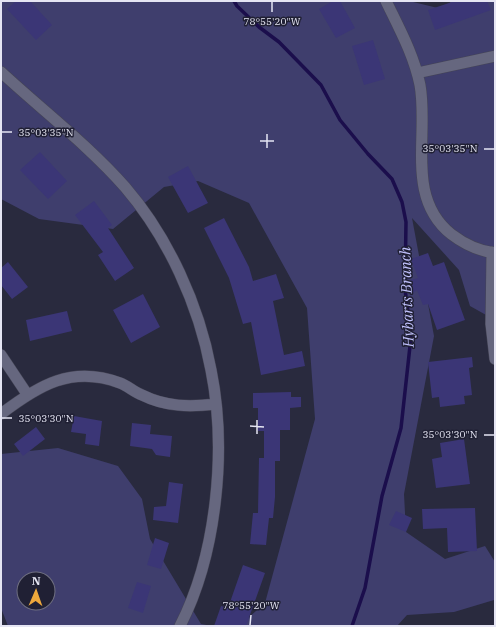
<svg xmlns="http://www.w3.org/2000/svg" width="496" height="627" viewBox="0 0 496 627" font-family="'IBM Plex Serif',serif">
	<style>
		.green { fill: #3f3e6d; fill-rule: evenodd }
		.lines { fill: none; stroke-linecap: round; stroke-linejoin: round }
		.stream { stroke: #1b0e4c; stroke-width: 3.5 }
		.building { fill: #3b3676 }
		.street-casing { stroke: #454556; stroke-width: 12 }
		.street { stroke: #66677f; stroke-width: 11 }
		.ticks { fill: none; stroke: #e5e5f3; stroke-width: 1.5 }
		.labels { text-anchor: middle; stroke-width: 3; stroke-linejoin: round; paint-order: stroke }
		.water-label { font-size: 15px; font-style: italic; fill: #c0c1fc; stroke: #202034 }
		.ticks-label { font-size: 10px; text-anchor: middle; fill: #e5e5f3; stroke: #202034; stroke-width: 3; stroke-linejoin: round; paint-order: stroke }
	</style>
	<rect width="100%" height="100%" fill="#292a3e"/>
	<path class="green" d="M 1,1 L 409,1 L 442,9 L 452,1 L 495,1 L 495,320 L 470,306 L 459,270 L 412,218 L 434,336 L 404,494 L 406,532 L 445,559 L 485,546 L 495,562 L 494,600 L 454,612 L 407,615 L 397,626 L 239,626 L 265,603 L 315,419 L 307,308 L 249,203 L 198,181 L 164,187 L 113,229 L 39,219 L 1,199 Z
		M 58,448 L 118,466 L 142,499 L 150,539 L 201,624 L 212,626 L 8,626 L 1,608 L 1,454 ZM 24,579 L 48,579 L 48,603 L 24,603 Z"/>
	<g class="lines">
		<path class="stream" d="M 234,1 L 237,6 L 259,27 L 279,42 L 321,85 L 340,120 L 368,154 L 392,179 L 402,202 L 406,222 L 405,289 L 411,337 L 401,428 L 382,496 L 365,588 L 352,626"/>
	</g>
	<path class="building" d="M 16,1 L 30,1 L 52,25 L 36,40 L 7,9 Z
		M 333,1 L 340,1 L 355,28 L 336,38 L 319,9 Z
		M 455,1 L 487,1 L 491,10 L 435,30 L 428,10 Z
		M 373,40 L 385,79 L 364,85 L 352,46 Z
		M 40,152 L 67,181 L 48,199 L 20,170 Z
		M 188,166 L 208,203 L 188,213 L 168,177 Z
		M 94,201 L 112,225 L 108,228 L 134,268 L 115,281 L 98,255 L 103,252 L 75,215 Z
		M 224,218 L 249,267 L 253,281 L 276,274 L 284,298 L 273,301 L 284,355 L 302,351 L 305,366 L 261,375 L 251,322 L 243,324 L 229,278 L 204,228 Z
		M 428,253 L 433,266 L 444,262 L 465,320 L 437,330 L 428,304 L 423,305 L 417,290 L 413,293 L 408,281 L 418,278 L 411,259 Z
		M 8,262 L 28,287 L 12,299 L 1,285 L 1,268 Z
		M 143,294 L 160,327 L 131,343 L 113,310 Z
		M 67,311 L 72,331 L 30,341 L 26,320 Z
		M 472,357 L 473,367 L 469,368 L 472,395 L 464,396 L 465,404 L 440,407 L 439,397 L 432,398 L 428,362 Z
		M 291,392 L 291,397 L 301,397 L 301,407 L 290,408 L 290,430 L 280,430 L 280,461 L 275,461 L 275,497 L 273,518 L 269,518 L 266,545 L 250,544 L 253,513 L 258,513 L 259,458 L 264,458 L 264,431 L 258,431 L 258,408 L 253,408 L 253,393 Z
		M 74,416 L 102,421 L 99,446 L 85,444 L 86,434 L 71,432 Z
		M 132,423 L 151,425 L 150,434 L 172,436 L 170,457 L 156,455 L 152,449 L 130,446 Z
		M 36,427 L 45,439 L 23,456 L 14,444 Z
		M 464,439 L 470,484 L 436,488 L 432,459 L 442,457 L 440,443 Z
		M 169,482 L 183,484 L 178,523 L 153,520 L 154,507 L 166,506 Z
		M 475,508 L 477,551 L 448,552 L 447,528 L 423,529 L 422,509 Z
		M 396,511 L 412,518 L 406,532 L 389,525 Z
		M 155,538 L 169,543 L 161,569 L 147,565 Z
		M 243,565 L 265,573 L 246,626 L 214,626 L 221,606 L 228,608 Z
		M 137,582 L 151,586 L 143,613 L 128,608 Z"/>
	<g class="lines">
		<defs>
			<path id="street" d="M 386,1 C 399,28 414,55 420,85 C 429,135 405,197 451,234 C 464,244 479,251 495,253
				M 1,72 C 42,110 88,145 125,187 C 168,237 199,305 211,370 C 227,449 217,554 180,626
				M 417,73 L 495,56
				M 492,252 L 491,324 L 495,359
				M 1,355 L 27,394
				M 1,414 C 39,385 72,365 120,383 C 128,386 134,392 142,395 C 166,407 190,407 216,404"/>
		</defs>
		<use href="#street" class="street-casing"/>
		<use href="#street" class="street"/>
	</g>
	<path class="ticks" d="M 272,12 L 272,2M 2,132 L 12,132M 260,141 L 274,141M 267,148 L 267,134M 484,149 L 494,149M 2,418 L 12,418M 250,426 L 264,427M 257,434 L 257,420M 484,435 L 494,435M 250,625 L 251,615"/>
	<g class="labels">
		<g class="water-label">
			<text transform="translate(407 297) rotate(-92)" y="5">Hybarts Branch</text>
		</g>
	</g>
	<g class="ticks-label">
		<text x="272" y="25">78°55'20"W</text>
		<text x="46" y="136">35°03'35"N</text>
		<text x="450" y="152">35°03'35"N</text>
		<text x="46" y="422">35°03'30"N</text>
		<text x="450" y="438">35°03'30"N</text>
		<text x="251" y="609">78°55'20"W</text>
	</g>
	<rect width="496" height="627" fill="none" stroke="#e5e5f3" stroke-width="4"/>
	<g transform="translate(36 591) rotate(2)"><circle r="19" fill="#202034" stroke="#6f6f80"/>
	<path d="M0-3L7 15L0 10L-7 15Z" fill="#eea83c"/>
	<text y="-6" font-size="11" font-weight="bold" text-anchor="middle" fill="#e5e5f3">N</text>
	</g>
</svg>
